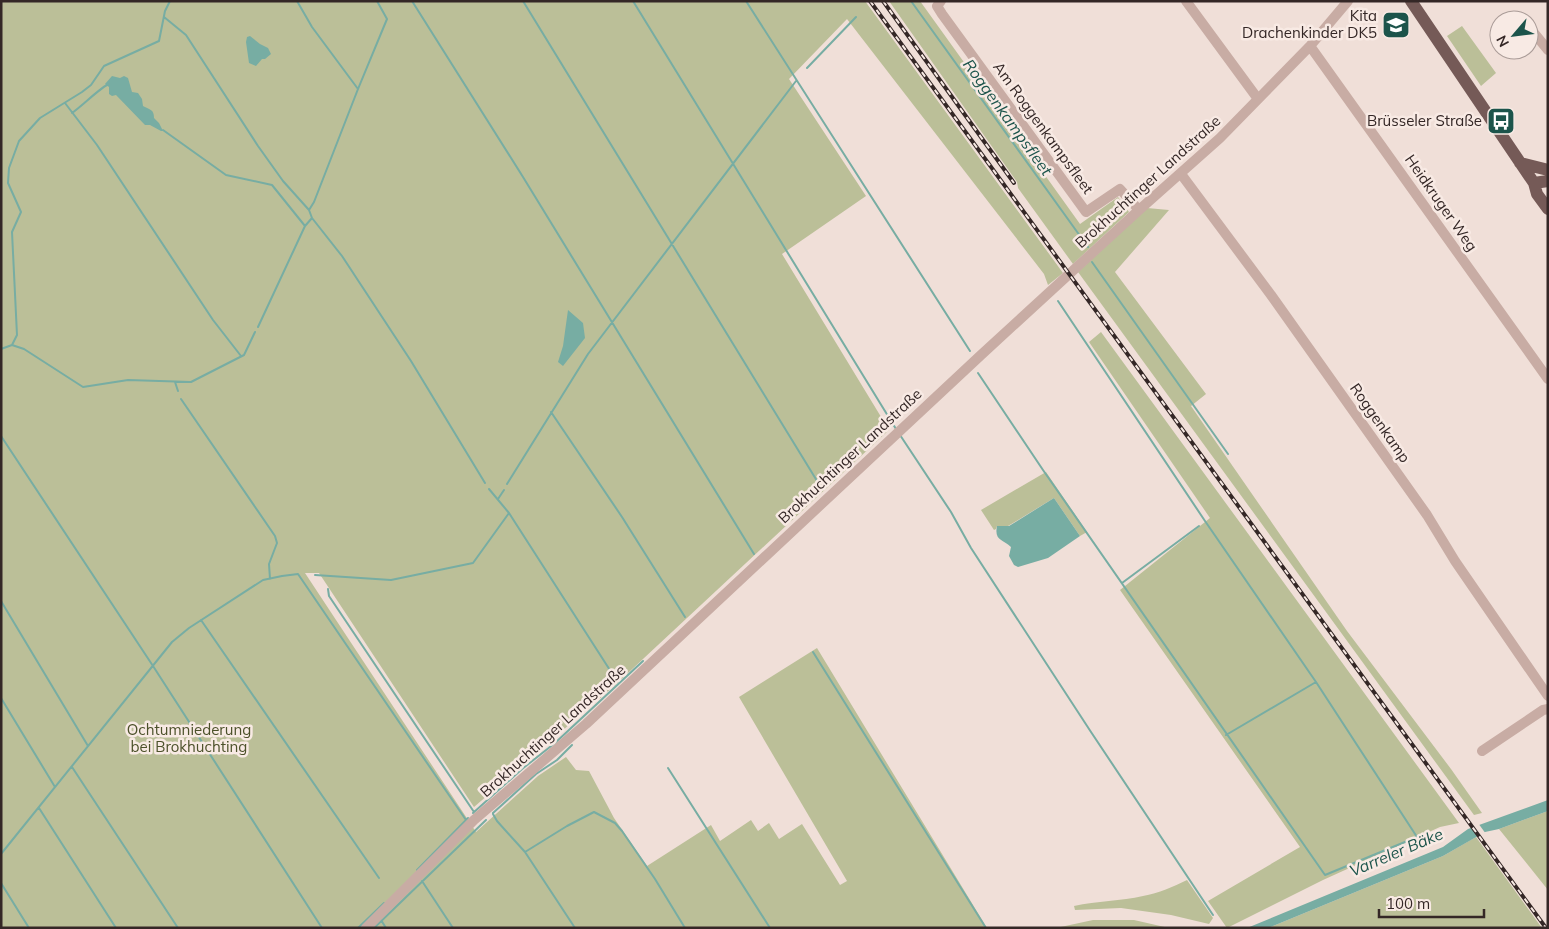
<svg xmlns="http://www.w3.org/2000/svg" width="1549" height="929" viewBox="0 0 1549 929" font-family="Mulish,sans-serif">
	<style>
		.green { fill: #bbbf98 }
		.water { fill: #77ada3 }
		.pier { fill: #f0dfd8 }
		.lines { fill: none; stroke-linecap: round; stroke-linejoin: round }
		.stream { stroke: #77ada3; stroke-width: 2 }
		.minor { stroke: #c8aca4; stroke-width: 10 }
		.major { stroke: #755a57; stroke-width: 12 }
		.rail-casing { stroke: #342726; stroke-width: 4 }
		.rail { stroke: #f8eae4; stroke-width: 2; stroke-dasharray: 5.5; stroke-linecap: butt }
		.labels { text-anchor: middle; stroke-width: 5; stroke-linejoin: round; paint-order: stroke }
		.poi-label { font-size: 15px; fill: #342726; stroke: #f8eae4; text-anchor: end }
		.street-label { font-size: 15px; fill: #342726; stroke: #f8eae4 }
		.park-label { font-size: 15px; fill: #4c512a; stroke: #f8eae4 }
		.water-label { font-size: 16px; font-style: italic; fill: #1c544b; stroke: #f8eae4 }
	</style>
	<rect width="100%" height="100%" fill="#f0dfd8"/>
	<path class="green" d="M 1,1 L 865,1 L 1063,273 L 1048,285 L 1044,274 L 847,19 L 789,79 L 866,196 L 782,254 L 889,430 L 614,686 L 474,807 L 319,573 L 305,573 L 476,832 L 538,776 L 566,757 L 576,770 L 589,771 L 614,818 L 647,866 L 711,825 L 720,841 L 751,820 L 758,831 L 769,823 L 779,839 L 802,824 L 840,885 L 847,881 L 739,697 L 817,648 L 987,928 L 1,928 Z
		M 889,1 L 920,1 L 1080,224 L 1118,197 L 1129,212 L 1073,264 L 1018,188 L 1017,182 Z
		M 1462,26 L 1496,73 L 1481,86 L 1447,36 Z
		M 1147,208 L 1169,210 L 1115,272 L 1206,394 L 1191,406 L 1347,631 L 1451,769 L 1482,813 L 1474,815 L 1078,272 Z
		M 1101,332 L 1459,823 L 1440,827 L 1323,880 L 1227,928 L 1208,901 L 1300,847 L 1120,590 L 1210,518 L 1089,342 Z
		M 1046,472 L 1087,532 L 1080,536 L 1054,498 L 1008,526 L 997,526 L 996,529 L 994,530 L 981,510 Z
		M 1548,811 L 1548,890 L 1499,829 Z
		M 1476,837 L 1542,928 L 1268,928 L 1443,856 Z
		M 1187,880 L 1213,918 L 1209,924 L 1171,915 L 1121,908 L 1075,910 L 1074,906 C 1097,901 1121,901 1143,896 C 1159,893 1173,887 1187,880 Z
		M 1093,920 L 1134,920 L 1169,928 L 1056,928 Z"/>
	<path class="water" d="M 250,36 L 260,44 L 268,48 L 271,54 L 265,59 L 262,59 L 256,66 L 249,63 L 246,42 L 247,37 Z
		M 112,76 L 120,78 L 124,76 L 128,78 L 132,92 L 138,93 L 142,99 L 143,106 C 150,110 154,109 154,118 L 159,123 L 163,131 L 161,131 L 150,125 L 145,125 L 116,95 L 112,96 L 109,94 L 109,87 L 105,84 Z
		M 568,310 L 583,323 L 585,338 L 563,366 L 558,362 L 563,346 Z
		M 1054,498 L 1080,536 L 1048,558 L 1018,567 L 1014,565 L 1009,556 L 1011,547 C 1003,539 994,541 997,526 L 1009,526 Z
		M 1548,800 L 1548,811 L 1499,829 L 1485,832 L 1443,856 L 1268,928 L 1247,928 L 1443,847 L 1468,829 Z"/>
	<path class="pier" d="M 1478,823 L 1486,834 L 1479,838 L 1470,826 Z"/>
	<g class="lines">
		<path class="stream" d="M 297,1 L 312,27 L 358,89
			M 412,1 L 523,177 L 754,554
			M 523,1 L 822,489
			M 633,1 L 896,429
			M 746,1 L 970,351
			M 911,1 L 1088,247
			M 164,17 L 186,35 L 258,146 L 283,181 L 309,210 L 312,218 L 342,256 L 411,361 L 485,483
			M 807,68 L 856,17
			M 65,103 L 97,145 L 213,320 L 241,356
			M 72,113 C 82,106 99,89 107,85
			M 163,130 L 226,175 L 272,185 L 305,226
			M 309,210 L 314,202 L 358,89 L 387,19 L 377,1
			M 1092,262 L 1228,454
			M 258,327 L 305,226 L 312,218
			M 12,345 L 24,349 L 83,387 L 128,380 L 191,382 L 244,355 L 255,332
			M 1,349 L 12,345 L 17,335 L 12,232 L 21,212 L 8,183 L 9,168 L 19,141 L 40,118 L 82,92 L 91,85 L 104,66 L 159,41 L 165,11 L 170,1
			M 978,373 L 1043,470 L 1325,875 L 1417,837 L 1316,682 L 1205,521 L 1058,301
			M 175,382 L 178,391
			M 181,399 L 275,536 L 277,543 L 269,564 L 270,579
			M 551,412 L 622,517 L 685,617
			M 900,435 L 951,512 L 971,548 L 1091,732 L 1213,915
			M 1,436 L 153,666 L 322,928
			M 507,484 L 588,354 L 796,81
			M 489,489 L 509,513 L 615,678
			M 498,499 L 504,490
			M 315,575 L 391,580 L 473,563 L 509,513
			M 1122,583 L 1199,526
			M 328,589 L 329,596 L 474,812
			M 1,601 L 88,746
			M 201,620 L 379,878
			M 813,652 L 986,928
			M 1,698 L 55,787
			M 1226,735 L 1316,682
			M 72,767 L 178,928
			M 668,768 L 770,928
			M 39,808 L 116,928
			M 473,813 L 522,769 L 555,743 L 643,661
			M 493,813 L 536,774 L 557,760 L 572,745
			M 493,814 L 497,821 L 525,852 L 575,928
			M 525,852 L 567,826 L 594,812 L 615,823 L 622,831 L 655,879 L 685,928
			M 1,854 L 172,642 L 189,628 L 263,580 L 282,576 L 298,574 L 466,820
			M 417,870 L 468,818
			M 422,881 L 453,928
			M 1,883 L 29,928
			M 381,920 L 386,928
			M 358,928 L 384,903
			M 374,928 L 486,820"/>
		<path class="minor" d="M 941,1 L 937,6 L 942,14 L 1086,212 L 1120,189 L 1139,210
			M 1186,1 L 1258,99
			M 1516,16 L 1521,20
			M 1529,27 L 1548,50
			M 1310,46 L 1548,379
			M 1181,174 L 1271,295 L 1427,515 L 1455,561 L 1548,696
			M 1482,751 L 1543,710 L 1548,709
			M 366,928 L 474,820 L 586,724 L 981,355 L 1139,210 L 1220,138 L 1310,46 L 1348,1"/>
		<path class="major" d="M 1411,1 L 1534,183 L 1537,194 L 1548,209
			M 1520,163 L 1548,170
			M 1534,183 L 1548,181"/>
		<defs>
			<path id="rail" d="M 870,1 L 1546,928
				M 883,1 L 1014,183"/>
		</defs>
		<use href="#rail" class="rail-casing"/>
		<use href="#rail" class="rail"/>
	</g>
	<defs>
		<symbol id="school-square" viewBox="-11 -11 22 22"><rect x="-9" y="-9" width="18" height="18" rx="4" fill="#1c544b" stroke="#f8eae4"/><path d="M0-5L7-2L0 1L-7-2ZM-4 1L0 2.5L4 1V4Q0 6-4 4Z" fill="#fff"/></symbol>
		<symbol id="bus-square" viewBox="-11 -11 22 22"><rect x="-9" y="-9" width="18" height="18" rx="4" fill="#1c544b" stroke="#f8eae4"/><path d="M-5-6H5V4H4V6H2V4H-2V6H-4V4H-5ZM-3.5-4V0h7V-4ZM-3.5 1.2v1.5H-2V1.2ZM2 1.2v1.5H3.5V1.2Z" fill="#fff"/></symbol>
	</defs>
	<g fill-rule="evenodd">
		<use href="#school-square" x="1380" y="9" width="32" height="32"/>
		<use href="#bus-square" x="1485" y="105" width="32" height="32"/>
	</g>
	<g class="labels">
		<g class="poi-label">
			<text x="1377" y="21">Kita<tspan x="1377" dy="17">Drachenkinder DK5</tspan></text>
			<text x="1482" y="126">Brüsseler Straße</text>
		</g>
		<g class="street-label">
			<text transform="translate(1043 128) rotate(54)" y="5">Am Roggenkampsfleet</text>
			<text transform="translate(1148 182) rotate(-42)" y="5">Brokhuchtinger Landstraße</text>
			<text transform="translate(1441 203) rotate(55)" y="5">Heidkruger Weg</text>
			<text transform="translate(1380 423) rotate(55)" y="5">Roggenkamp</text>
			<text transform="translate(850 456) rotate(-43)" y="5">Brokhuchtinger Landstraße</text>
			<text transform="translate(553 731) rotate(-42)" y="5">Brokhuchtinger Landstraße</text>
		</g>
		<g class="park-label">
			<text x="189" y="735">Ochtumniederung<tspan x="189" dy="17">bei Brokhuchting</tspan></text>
		</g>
		<g class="water-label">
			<text transform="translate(1008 117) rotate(54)" y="6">Roggenkampsfleet</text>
			<text transform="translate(1396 852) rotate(-23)" y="6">Varreler Bäke</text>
		</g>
	</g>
	<rect width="1549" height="929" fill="none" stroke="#342726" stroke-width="5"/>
	<g transform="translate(1514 35) rotate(242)"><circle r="24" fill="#f8eae4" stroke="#aa9c98"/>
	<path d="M0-4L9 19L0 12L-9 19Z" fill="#1c544b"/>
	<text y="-8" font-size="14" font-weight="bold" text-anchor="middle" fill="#342726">N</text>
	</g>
	<path d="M1379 909v8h105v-8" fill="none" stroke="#342726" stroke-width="2.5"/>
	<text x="1386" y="909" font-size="15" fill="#342726" stroke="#f8eae4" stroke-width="4" paint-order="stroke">100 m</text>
</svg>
